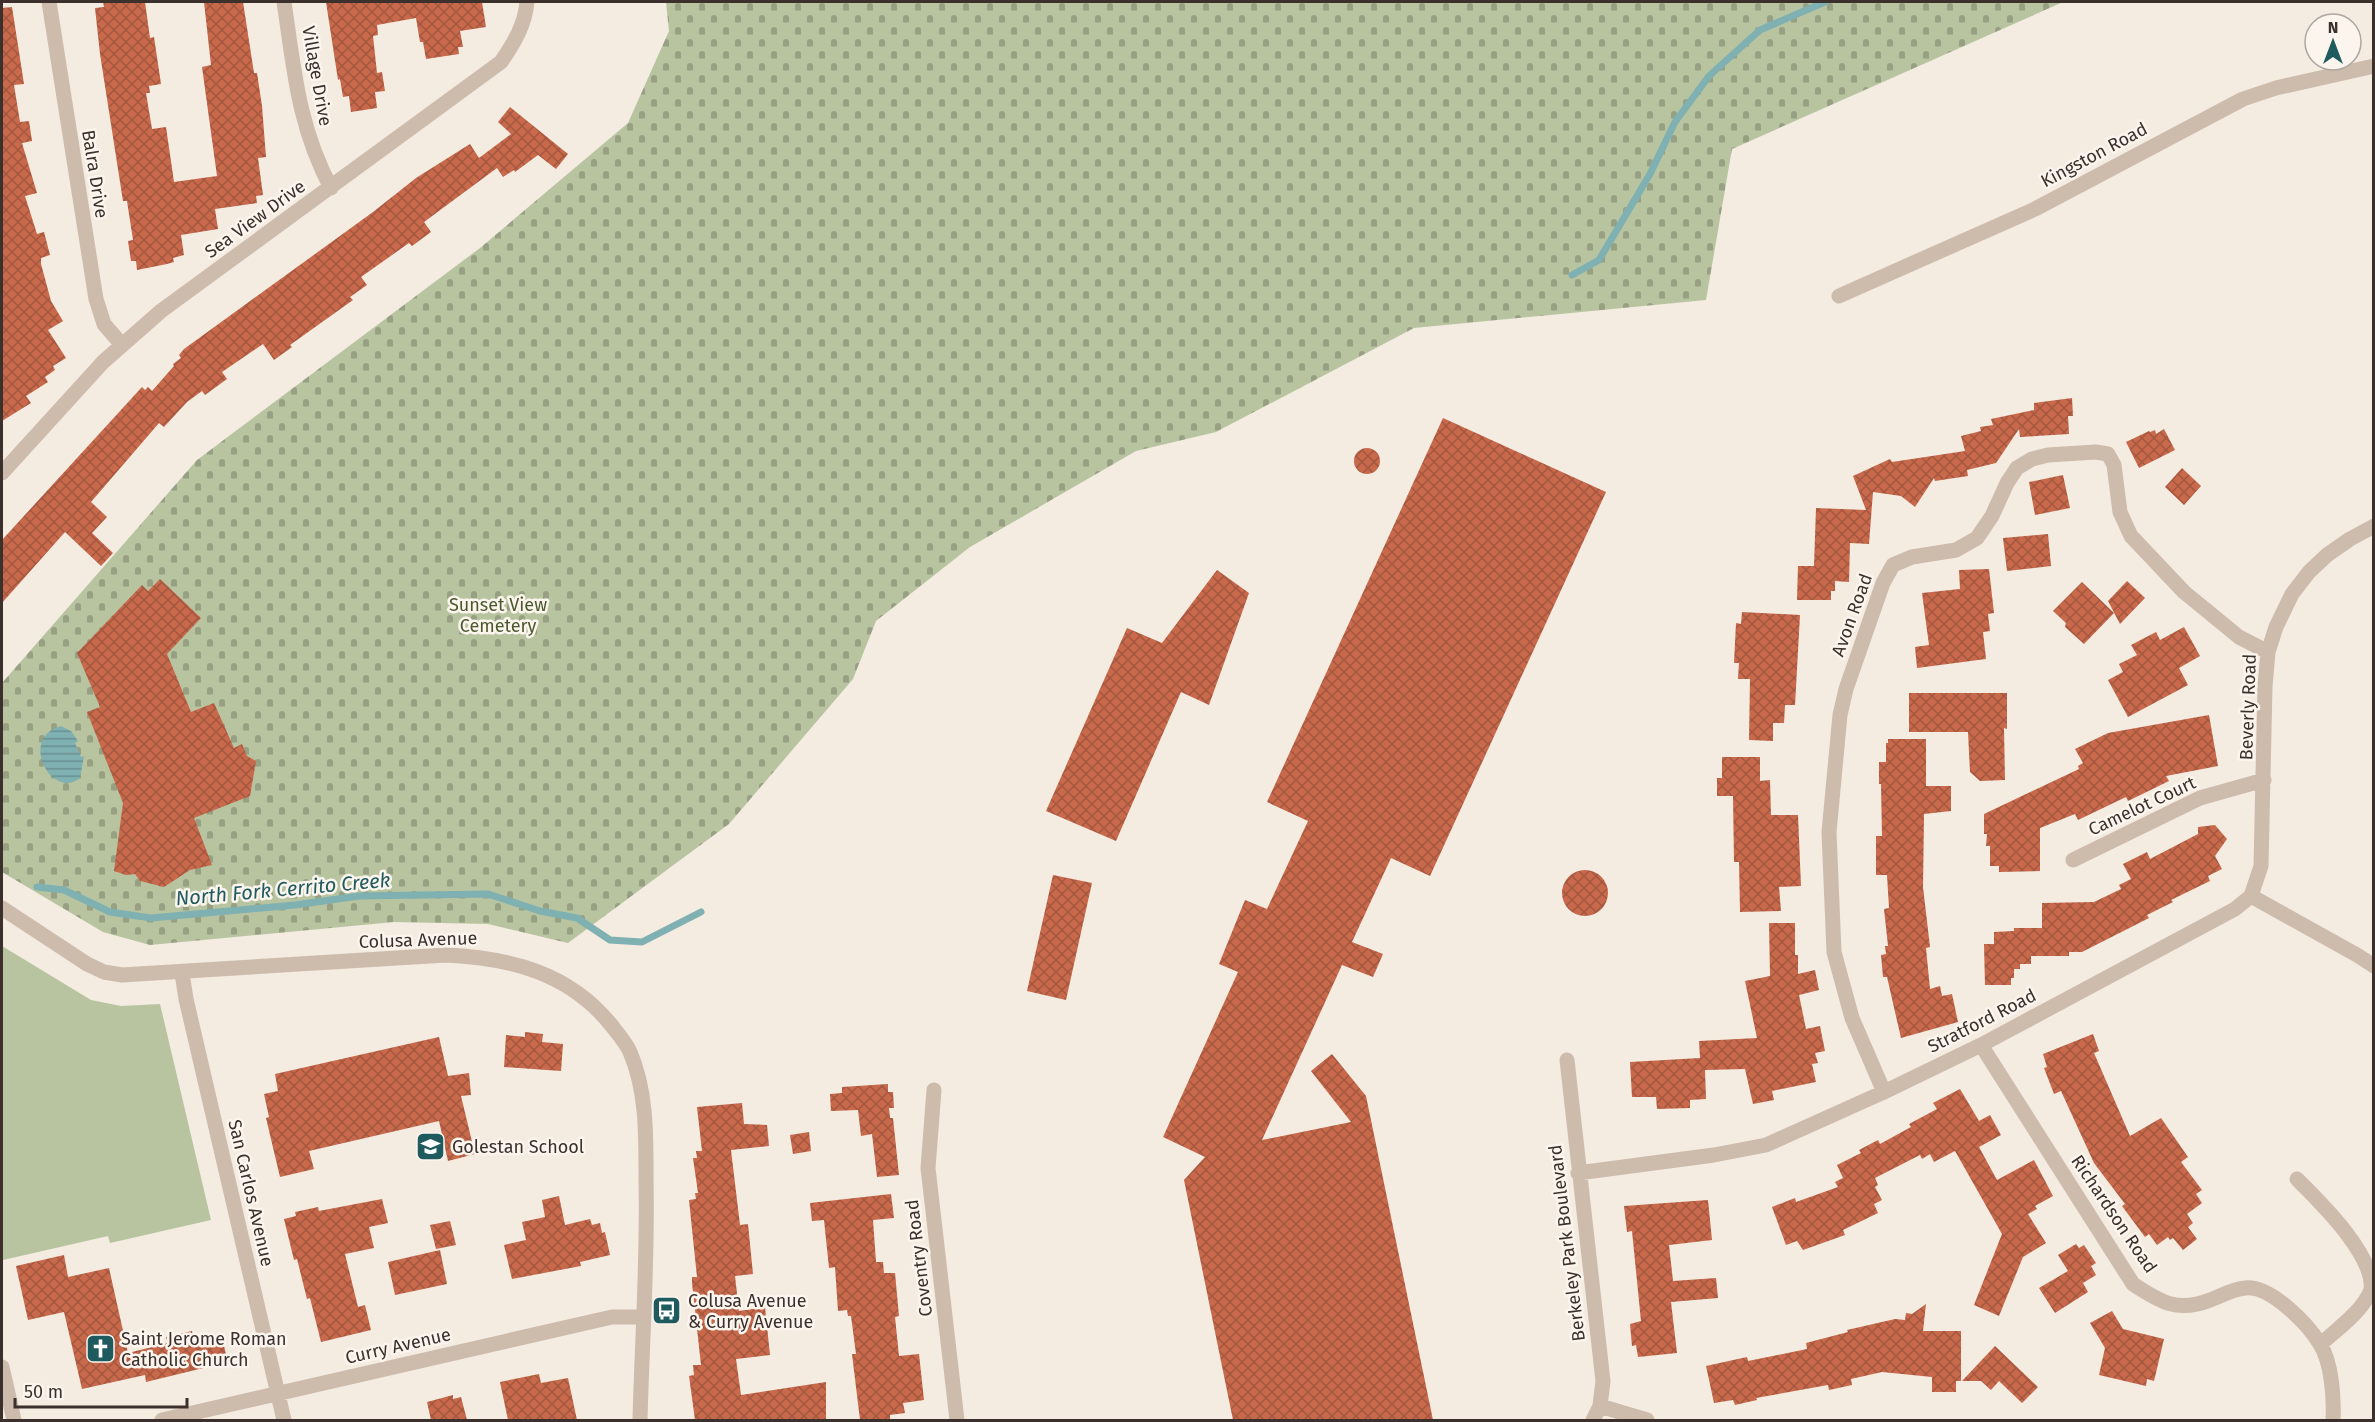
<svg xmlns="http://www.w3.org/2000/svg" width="2375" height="1422" viewBox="0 0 2375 1422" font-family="'Fira Sans',sans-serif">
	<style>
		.grass { fill: #b8c4a0 }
		.cemetery { fill: url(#cemetery-stones) }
		.water { fill: url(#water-rules) }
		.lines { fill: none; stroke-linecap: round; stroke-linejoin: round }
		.stream { stroke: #7fb0b2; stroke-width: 7 }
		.building { fill: url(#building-cross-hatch) }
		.minor { stroke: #cdbbac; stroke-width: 15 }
		.tertiary { stroke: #cdbbac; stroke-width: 15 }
		.labels { text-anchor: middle; stroke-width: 5; stroke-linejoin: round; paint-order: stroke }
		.street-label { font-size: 18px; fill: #3b302b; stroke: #fbf5ee }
		.park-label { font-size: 18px; fill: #4a5a2e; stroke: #fbf5ee }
		.poi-label { font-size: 18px; fill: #3b302b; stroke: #fbf5ee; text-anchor: start }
		.water-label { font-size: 20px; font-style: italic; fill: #1f5a5e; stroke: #fbf5ee }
	</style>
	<defs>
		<pattern id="cemetery-stones" width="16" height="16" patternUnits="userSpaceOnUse" patternTransform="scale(1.5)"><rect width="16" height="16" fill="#b8c4a0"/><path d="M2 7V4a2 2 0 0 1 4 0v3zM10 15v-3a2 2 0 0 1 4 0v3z" fill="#97a083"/></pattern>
		<pattern id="water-rules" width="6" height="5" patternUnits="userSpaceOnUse" patternTransform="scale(1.5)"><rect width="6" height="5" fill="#7fb0b2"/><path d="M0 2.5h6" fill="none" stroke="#699091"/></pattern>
		<pattern id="building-cross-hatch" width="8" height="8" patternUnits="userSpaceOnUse" patternTransform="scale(1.5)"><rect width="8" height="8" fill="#c8694b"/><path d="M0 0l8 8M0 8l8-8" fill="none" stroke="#a4573f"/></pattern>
	</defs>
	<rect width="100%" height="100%" fill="#f4ebe1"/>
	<path class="grass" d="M 2,946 L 91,1000 L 121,1006 L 160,1004 L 211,1220 L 110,1243 L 108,1236 L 3,1260 Z"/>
	<path class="cemetery" d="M 666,2 L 2063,2 L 1732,149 L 1706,300 L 1414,328 L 1216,432 L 1136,451 L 970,547 L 876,621 L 853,679 L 729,824 L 568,943 L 488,924 L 394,922 L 150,945 L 103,932 L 2,872 L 2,683 L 197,460 L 480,248 L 628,123 L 669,31 Z"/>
	<path class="water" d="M 61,726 L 71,731 L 78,741 L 75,743 L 81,757 L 84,756 L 80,778 C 51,801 18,737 61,726 Z"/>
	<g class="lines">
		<path class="stream" d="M 1572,275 L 1599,260 L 1650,174 L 1675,122 L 1709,76 L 1760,30 L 1825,2
			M 37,887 L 64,890 L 110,912 L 151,918 L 295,905 L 359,896 L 488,894 L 540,911 L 577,918 L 610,940 L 642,942 L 701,912"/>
	</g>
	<path class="building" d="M 103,2 L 145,2 L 150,38 L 154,37 L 161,84 L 149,86 L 150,93 L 146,93 L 152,129 L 166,127 L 174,182 L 217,176 L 202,67 L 211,65 L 204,2 L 243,2 L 254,73 L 257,73 L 262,106 L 266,157 L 258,158 L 263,195 L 256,196 L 257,203 L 215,209 L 218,229 L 181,235 L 184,255 L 173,258 L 174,262 L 167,264 L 137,270 L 136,261 L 131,261 L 128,241 L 133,240 L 127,201 L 123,201 L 100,54 L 95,8 L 104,7 Z
		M 326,2 L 482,2 L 486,27 L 460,31 L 463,47 L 458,47 L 459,54 L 426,59 L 423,42 L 420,42 L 416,18 L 377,25 L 378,35 L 373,36 L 377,73 L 382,72 L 385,91 L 375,92 L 377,108 L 351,112 L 349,96 L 343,97 L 340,79 L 338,80 Z
		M 12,7 L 24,84 L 14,85 L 20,122 L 29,121 L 32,141 L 22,143 L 37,193 L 25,196 L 37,234 L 44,232 L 50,255 L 41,258 L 41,264 L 51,301 L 63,321 L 48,330 L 66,358 L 53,366 L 55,370 L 45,377 L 48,382 L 26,396 L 31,403 L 2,421 L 2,8 Z
		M 510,107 L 568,154 L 556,169 L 538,155 L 515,172 L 514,170 L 503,177 L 497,168 L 424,222 L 431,232 L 412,246 L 409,243 L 361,277 L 367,285 L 350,297 L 353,300 L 290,345 L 292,347 L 274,360 L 263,344 L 222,372 L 227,379 L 205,395 L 202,391 L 187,402 L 164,427 L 159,423 L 91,502 L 107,517 L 92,533 L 113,553 L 101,566 L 65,532 L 2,603 L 2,540 L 142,387 L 145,390 L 148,387 L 152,391 L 174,366 L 173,364 L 181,358 L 179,355 L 184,349 L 373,212 L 416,178 L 470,144 L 479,158 L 511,134 L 498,122 Z
		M 2072,398 L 2073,416 L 2068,416 L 2069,434 L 2020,437 L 2019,429 L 1996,463 L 1967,470 L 1968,476 L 1935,481 L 1934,478 L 1915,507 L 1901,496 L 1873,492 L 1869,544 L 1850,543 L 1849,582 L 1835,581 L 1835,591 L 1831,591 L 1831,600 L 1797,600 L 1798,566 L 1814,566 L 1816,508 L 1866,510 L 1853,476 L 1890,459 L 1892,462 L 1965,451 L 1961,436 L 1981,431 L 1980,427 L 1993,425 L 1991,419 L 2034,410 L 2034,403 Z
		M 1443,418 L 1606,492 L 1430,876 L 1391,858 L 1352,942 L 1383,954 L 1373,977 L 1342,965 L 1262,1140 L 1351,1122 L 1311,1071 L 1332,1054 L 1366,1096 L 1433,1420 L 1233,1420 L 1184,1180 L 1205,1157 L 1163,1137 L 1238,972 L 1219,964 L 1245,900 L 1267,909 L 1308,821 L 1267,802 Z
		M 2164,429 L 2175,450 L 2139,468 L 2126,442 L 2149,431 L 2150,432 L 2155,430 L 2156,434 Z
		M1354 461a13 13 0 1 1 26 0a13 13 0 1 1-26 0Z
		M 2182,468 L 2201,486 L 2184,505 L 2165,487 Z
		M 2063,475 L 2070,508 L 2035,515 L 2029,482 Z
		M 2048,534 L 2051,566 L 2007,571 L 2003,538 Z
		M 1989,569 L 1994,613 L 1988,614 L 1990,631 L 1983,632 L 1986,659 L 1917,668 L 1915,647 L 1929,645 L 1922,593 L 1960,589 L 1959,570 Z
		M 1217,570 L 1249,593 L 1209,705 L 1181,692 L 1116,841 L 1046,811 L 1127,628 L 1162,643 Z
		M 160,579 L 201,618 L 167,654 L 191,712 L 214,703 L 234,748 L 242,744 L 247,756 L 256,761 L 250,796 L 194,818 L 212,865 L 190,870 L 164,887 L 140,881 L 135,874 L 126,875 L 114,871 L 123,803 L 87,712 L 100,707 L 77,653 L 142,585 L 148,591 Z
		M 2127,581 L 2145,598 L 2120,624 L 2108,601 Z
		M 2082,582 L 2114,613 L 2084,644 L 2065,627 L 2066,623 L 2053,611 Z
		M 1742,612 L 1800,615 L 1795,705 L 1785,705 L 1784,723 L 1773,723 L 1773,741 L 1749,740 L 1750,679 L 1738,679 L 1739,663 L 1734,663 L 1736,623 L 1741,624 Z
		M 2184,627 L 2200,656 L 2179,668 L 2188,685 L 2128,717 L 2108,680 L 2123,672 L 2119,664 L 2137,655 L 2131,645 L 2156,632 L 2160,640 Z
		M 1909,693 L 2007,693 L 2007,729 L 2004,728 L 2005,780 L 1980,781 L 1970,772 L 1968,732 L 1909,732 Z
		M 2209,715 L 2218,766 L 2166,776 L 2169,781 L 2128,801 L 2126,797 L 2078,820 L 2075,814 L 2040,828 L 2040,871 L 1999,872 L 1999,866 L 1990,866 L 1990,846 L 1986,846 L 1987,834 L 1984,834 L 1984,814 L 2079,769 L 2078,766 L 2083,763 L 2075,749 L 2108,733 Z
		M 1888,739 L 1926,739 L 1926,786 L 1951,786 L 1951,811 L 1924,814 L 1923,887 L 1930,947 L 1926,948 L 1930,989 L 1940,986 L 1942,996 L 1952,994 L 1958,1022 L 1901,1038 L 1887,977 L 1883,977 L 1881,955 L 1886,954 L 1885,946 L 1888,946 L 1884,909 L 1889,908 L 1887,875 L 1876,875 L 1876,836 L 1882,836 L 1881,784 L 1879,784 L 1879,762 L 1886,762 L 1886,743 L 1888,743 Z
		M 1722,757 L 1760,757 L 1760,781 L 1770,780 L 1771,815 L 1798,815 L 1801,886 L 1779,887 L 1781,911 L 1740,912 L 1739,862 L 1734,862 L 1733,796 L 1717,796 L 1717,778 L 1722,778 Z
		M 2215,825 L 2227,839 L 2215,856 L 2222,869 L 2208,876 L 2210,881 L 2171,900 L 2173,902 L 2147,915 L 2149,918 L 2082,952 L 2069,952 L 2069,956 L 2031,956 L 2031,964 L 2020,964 L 2020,969 L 2014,969 L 2014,978 L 2011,978 L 2011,985 L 1985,985 L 1984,944 L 1994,944 L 1994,932 L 2014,931 L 2014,928 L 2042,928 L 2042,903 L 2094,902 L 2121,889 L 2119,885 L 2131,879 L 2123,864 L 2147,852 L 2150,859 L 2198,834 L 2198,827 Z
		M1562 893a23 23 0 1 1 46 0a23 23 0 1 1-46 0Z
		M 1053,875 L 1092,883 L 1066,1000 L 1027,991 Z
		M 1769,923 L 1795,923 L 1795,955 L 1798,955 L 1798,974 L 1815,970 L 1819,990 L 1799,995 L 1806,1029 L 1820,1026 L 1825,1051 L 1815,1053 L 1818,1063 L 1812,1064 L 1816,1082 L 1772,1091 L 1774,1100 L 1753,1104 L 1745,1069 L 1705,1070 L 1706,1099 L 1690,1100 L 1690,1108 L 1657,1109 L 1656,1097 L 1632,1097 L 1630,1062 L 1700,1058 L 1699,1041 L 1757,1038 L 1745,981 L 1770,976 Z
		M 525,1032 L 543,1034 L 542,1042 L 563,1044 L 561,1071 L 504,1067 L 506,1035 L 525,1037 Z
		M 2093,1034 L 2099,1051 L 2094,1053 L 2130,1136 L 2161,1118 L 2188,1157 L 2181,1162 L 2202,1190 L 2196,1194 L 2202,1203 L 2187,1214 L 2193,1223 L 2188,1227 L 2197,1239 L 2183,1250 L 2173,1238 L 2170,1240 L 2168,1237 L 2157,1245 L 2149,1234 L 2145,1237 L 2122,1206 L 2125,1204 L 2094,1163 L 2061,1091 L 2054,1094 L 2044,1068 L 2047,1067 L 2043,1054 Z
		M 439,1037 L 448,1076 L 469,1073 L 471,1095 L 461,1096 L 475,1154 L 448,1161 L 439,1121 L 309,1151 L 314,1169 L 280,1177 L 266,1118 L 269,1117 L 264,1094 L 278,1091 L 275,1074 Z
		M 888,1084 L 888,1092 L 893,1092 L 894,1108 L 889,1108 L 890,1118 L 893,1118 L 899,1175 L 877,1177 L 872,1134 L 861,1136 L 858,1110 L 831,1111 L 830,1094 L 842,1093 L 842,1087 Z
		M 1960,1089 L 1979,1121 L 1990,1115 L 2001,1135 L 1979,1147 L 1997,1180 L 2034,1160 L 2053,1196 L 2035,1206 L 2037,1209 L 2028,1214 L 2046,1243 L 2023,1257 L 1999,1316 L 1974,1305 L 2002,1234 L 1955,1151 L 1934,1162 L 1930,1154 L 1922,1159 L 1920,1155 L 1875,1178 L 1878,1185 L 1875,1187 L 1882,1200 L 1874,1204 L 1878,1213 L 1843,1230 L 1845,1235 L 1803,1250 L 1797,1241 L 1786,1245 L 1772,1207 L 1795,1198 L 1796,1202 L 1838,1187 L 1835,1182 L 1843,1178 L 1837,1165 L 1861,1153 L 1859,1150 L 1878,1140 L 1880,1144 L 1911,1127 L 1909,1124 L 1937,1109 L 1933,1103 Z
		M 742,1103 L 744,1124 L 767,1125 L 769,1146 L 731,1150 L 740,1225 L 748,1224 L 753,1274 L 735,1276 L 739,1311 L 765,1307 L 770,1355 L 736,1359 L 741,1395 L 826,1382 L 826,1420 L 695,1420 L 689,1376 L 694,1375 L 693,1365 L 701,1365 L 692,1283 L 692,1277 L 697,1277 L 689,1200 L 696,1199 L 695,1193 L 698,1193 L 693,1158 L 697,1158 L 696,1151 L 702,1151 L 697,1107 Z
		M 809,1132 L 811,1151 L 793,1154 L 790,1135 Z
		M 891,1194 L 894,1218 L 873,1220 L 876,1262 L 883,1262 L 884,1273 L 895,1273 L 899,1316 L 895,1317 L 899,1356 L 919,1354 L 924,1400 L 903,1403 L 905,1413 L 890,1415 L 890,1420 L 860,1420 L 852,1354 L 856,1354 L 851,1316 L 848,1316 L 847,1310 L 838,1311 L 835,1267 L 829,1268 L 824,1220 L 812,1221 L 810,1203 Z
		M 559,1196 L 565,1225 L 590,1219 L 592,1225 L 600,1223 L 602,1233 L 605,1232 L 610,1255 L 580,1262 L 581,1266 L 512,1279 L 504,1245 L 526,1240 L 522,1222 L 545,1217 L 542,1200 Z
		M 382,1199 L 388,1223 L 369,1227 L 374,1248 L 345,1254 L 358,1307 L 365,1305 L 371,1330 L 321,1342 L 310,1298 L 307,1299 L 297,1259 L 294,1260 L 284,1219 L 296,1216 L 295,1212 L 318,1207 L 319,1211 Z
		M 1708,1200 L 1712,1240 L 1669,1245 L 1673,1281 L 1716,1278 L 1718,1298 L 1671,1302 L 1677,1353 L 1638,1357 L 1636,1345 L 1632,1346 L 1630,1324 L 1641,1321 L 1632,1231 L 1627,1232 L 1624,1206 Z
		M 450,1221 L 456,1245 L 436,1249 L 430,1225 Z
		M 2076,1244 L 2079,1248 L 2084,1245 L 2096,1263 L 2091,1266 L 2096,1275 L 2083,1283 L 2088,1292 L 2055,1313 L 2039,1288 L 2068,1271 L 2058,1255 Z
		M 440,1250 L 447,1284 L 395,1295 L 388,1262 Z
		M 64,1255 L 68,1277 L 109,1268 L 128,1353 L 168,1343 L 166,1337 L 192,1331 L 194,1340 L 221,1334 L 228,1362 L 146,1382 L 145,1375 L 82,1389 L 64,1312 L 28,1320 L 16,1266 Z
		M 1926,1304 L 1923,1331 L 1961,1331 L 1961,1381 L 1956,1381 L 1956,1392 L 1932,1392 L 1932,1377 L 1882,1372 L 1851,1379 L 1852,1385 L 1829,1390 L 1828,1385 L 1756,1398 L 1757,1400 L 1735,1405 L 1733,1400 L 1714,1403 L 1706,1366 L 1747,1357 L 1748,1361 L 1807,1349 L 1806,1343 L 1848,1332 L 1847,1330 L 1895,1319 L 1905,1320 L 1906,1313 L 1912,1314 Z
		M 2112,1311 L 2123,1329 L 2164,1339 L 2154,1381 L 2147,1379 L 2146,1386 L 2099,1375 L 2105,1348 L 2090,1323 Z
		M 1995,1346 L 2038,1387 L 2022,1403 L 1999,1381 L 1991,1390 L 1981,1381 L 1962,1381 Z
		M 539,1374 L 541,1383 L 568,1378 L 577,1420 L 508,1420 L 500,1382 Z
		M 453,1395 L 453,1399 L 461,1397 L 467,1420 L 431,1420 L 427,1402 Z"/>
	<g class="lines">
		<path class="minor" d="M 49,2 L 96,299 L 104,324 L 122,345
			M 284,2 C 294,69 298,126 331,188
			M 1839,296 L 2035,209 L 2243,99 L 2276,88 L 2374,66
			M 2,473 L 103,362 L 161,311 L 501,62 C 514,43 525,25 527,2
			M 2073,860 L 2200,798 L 2264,780
			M 2251,896 L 2261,866 L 2265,686 L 2268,652 L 2276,627 L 2292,594 L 2309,572 L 2327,555 L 2350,539 L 2374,526
			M 2251,896 L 2357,955 L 2374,966
			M 182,973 L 186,999 L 284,1420
			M 1981,1045 L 2133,1284 C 2160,1302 2178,1313 2210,1300 C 2221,1296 2233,1289 2245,1288 C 2270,1285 2307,1323 2320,1344 C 2332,1363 2334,1398 2333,1420
			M 1567,1060 L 1603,1381 L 1600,1406 L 1593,1420
			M 934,1090 L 928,1168 L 957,1420
			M 1884,1092 L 1852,1018 L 1834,952 L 1829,832 L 1840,715 L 1846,689 L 1883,583 L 1893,565 L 1912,557 L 1956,550 L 1977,538 L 1992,516 L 2007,483 L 2017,468 L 2032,459 L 2048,455 L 2096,452 L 2108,454 L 2114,465 L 2120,512 L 2131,536 L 2184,592 L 2239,637 L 2268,652
			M 1578,1173 L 1714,1155 L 1766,1145 L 1884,1092 L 1981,1045 L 2235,909 L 2251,896
			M 2297,1179 C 2319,1201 2375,1255 2371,1290 C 2362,1312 2337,1329 2321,1344
			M 2,1367 L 14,1420
			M 1600,1406 L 1647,1420
			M 162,1420 L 612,1317 L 643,1317"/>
		<path class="tertiary" d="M 2,908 L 87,964 L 104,972 L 122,975 L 446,955 C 511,958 570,973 612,1026 C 618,1034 626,1043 630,1052 C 647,1091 646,1137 646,1178 C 648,1259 642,1340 640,1420"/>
	</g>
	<defs>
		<symbol id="school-square" viewBox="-11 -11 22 22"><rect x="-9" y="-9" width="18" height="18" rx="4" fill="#1f5a5e" stroke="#fbf5ee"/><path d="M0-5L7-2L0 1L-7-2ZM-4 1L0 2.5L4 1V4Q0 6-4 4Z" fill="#fff"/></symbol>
		<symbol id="bus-square" viewBox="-11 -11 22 22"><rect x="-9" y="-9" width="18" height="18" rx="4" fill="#1f5a5e" stroke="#fbf5ee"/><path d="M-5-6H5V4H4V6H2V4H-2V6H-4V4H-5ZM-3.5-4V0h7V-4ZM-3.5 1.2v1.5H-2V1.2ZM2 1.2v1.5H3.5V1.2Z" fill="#fff"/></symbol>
		<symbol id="church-square" viewBox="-11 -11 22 22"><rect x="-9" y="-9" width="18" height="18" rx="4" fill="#1f5a5e" stroke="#fbf5ee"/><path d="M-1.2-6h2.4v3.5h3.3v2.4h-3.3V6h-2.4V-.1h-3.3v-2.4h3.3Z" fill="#fff"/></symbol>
	</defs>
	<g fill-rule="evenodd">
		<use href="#school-square" x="414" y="1130" width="33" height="33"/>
		<use href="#bus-square" x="650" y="1294" width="33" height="33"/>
		<use href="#church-square" x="84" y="1332" width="33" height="33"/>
	</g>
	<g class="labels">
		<g class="street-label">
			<text transform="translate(317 76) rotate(80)" y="6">Village Drive</text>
			<text transform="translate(2094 155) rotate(-28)" y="6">Kingston Road</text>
			<text transform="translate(95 174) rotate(81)" y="6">Balra Drive</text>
			<text transform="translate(255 219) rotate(-36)" y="6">Sea View Drive</text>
			<text transform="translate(1852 615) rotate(-70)" y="6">Avon Road</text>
			<text transform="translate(2248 707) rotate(-88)" y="6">Beverly Road</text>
			<text transform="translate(2142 806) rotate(-25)" y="6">Camelot Court</text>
			<text transform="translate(418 940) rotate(-2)" y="6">Colusa Avenue</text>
			<text transform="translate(1982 1021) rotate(-27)" y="6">Stratford Road</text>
			<text transform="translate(251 1193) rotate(77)" y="6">San Carlos Avenue</text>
			<text transform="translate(2114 1214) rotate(56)" y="6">Richardson Road</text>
			<text transform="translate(1567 1243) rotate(-97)" y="6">Berkeley Park Boulevard</text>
			<text transform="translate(919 1258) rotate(-97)" y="6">Coventry Road</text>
			<text transform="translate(398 1346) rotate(-13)" y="6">Curry Avenue</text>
		</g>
		<g class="park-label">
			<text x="498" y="611">Sunset View<tspan x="498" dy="21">Cemetery</tspan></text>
		</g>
		<g class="poi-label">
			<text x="452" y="1153">Golestan School</text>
			<text x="688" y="1307">Colusa Avenue<tspan x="688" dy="21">&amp; Curry Avenue</tspan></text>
			<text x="121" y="1345">Saint Jerome Roman<tspan x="121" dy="21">Catholic Church</tspan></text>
		</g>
		<g class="water-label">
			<text transform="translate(283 889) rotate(-5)" y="7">North Fork Cerrito Creek</text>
		</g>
	</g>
	<rect width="2375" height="1422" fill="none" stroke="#3b302b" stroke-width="6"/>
	<g transform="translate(2333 42)"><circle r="28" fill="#fbf5ee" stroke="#aea6a0" stroke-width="1.5"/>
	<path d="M0-4.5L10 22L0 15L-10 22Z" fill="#1f5a5e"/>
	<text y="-9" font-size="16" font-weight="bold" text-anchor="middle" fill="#3b302b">N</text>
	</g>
	<path d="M15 1398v9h172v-9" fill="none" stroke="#3b302b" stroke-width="3"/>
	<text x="24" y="1398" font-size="18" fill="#3b302b" stroke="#fbf5ee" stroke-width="4.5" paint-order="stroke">50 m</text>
</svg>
